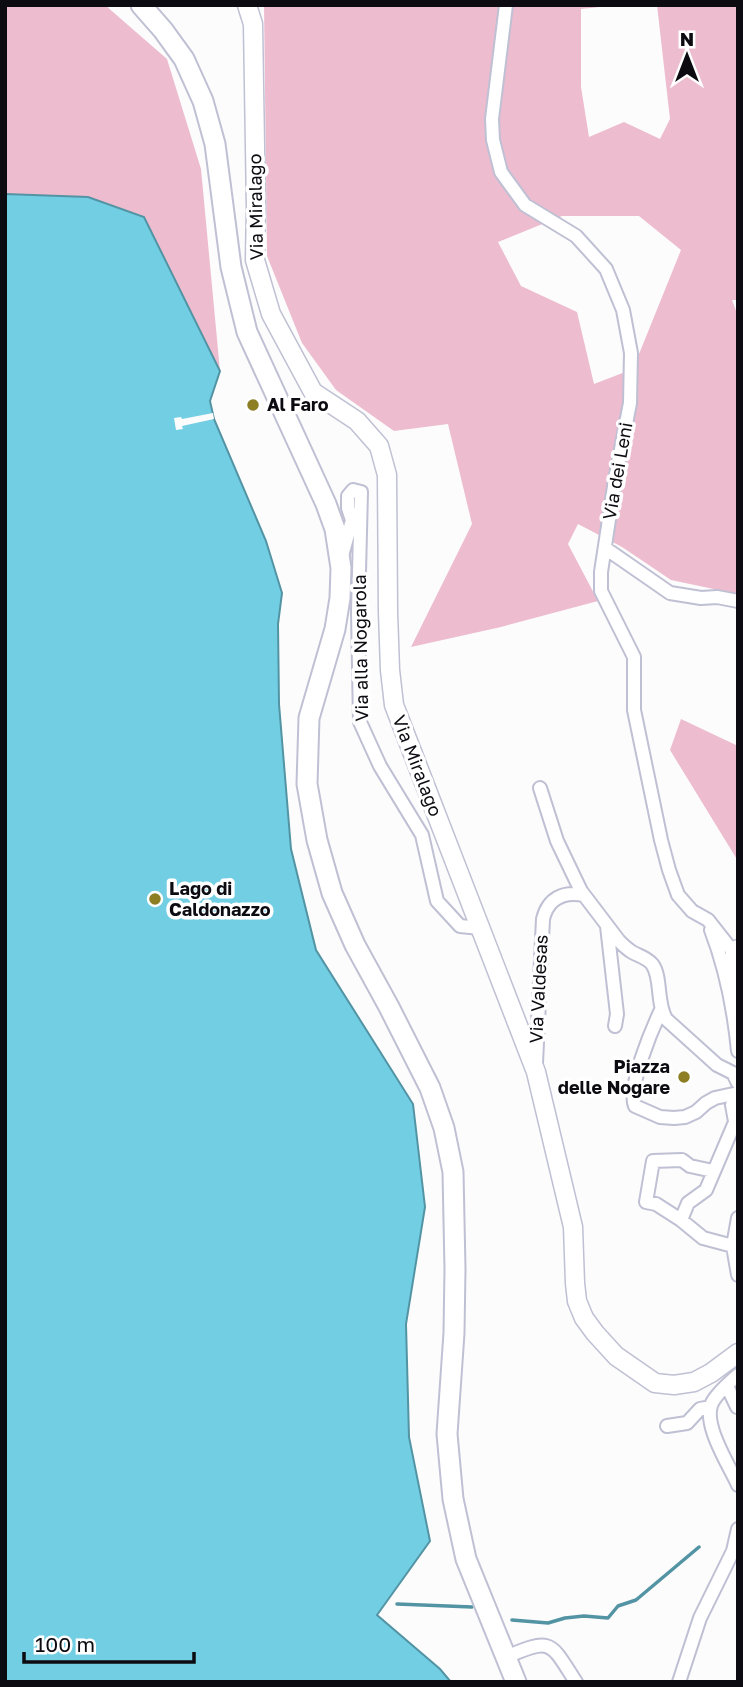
<svg xmlns="http://www.w3.org/2000/svg" width="743" height="1687" viewBox="0 0 743 1687" font-family="'Golos Text',sans-serif">
	<style>
		.green { fill: #edbccf; fill-rule: evenodd }
		.water { fill: #72cee3; stroke: #5394a4; stroke-width: 2 }
		.pier { fill: #fcfcfc }
		.lines { fill: none; stroke-linecap: round; stroke-linejoin: round }
		.stream { stroke: #5394a4; stroke-width: 3.5 }
		.street-casing { stroke: #bfc0d3; stroke-width: 16 }
		.secondary-casing { stroke: #bfc0d3; stroke-width: 21 }
		.primary-casing { stroke: #bfc0d3; stroke-width: 23 }
		.street { stroke: #fff; stroke-width: 12 }
		.secondary { stroke: #fff; stroke-width: 18 }
		.primary { stroke: #fff; stroke-width: 19 }
		.poi-dot { fill: #8d7d23; stroke: #fff; stroke-width: 2.5 }
		.labels { text-anchor: middle; stroke-width: 7; stroke-linejoin: round; paint-order: stroke }
		.street-label { font-size: 18px; fill: #0b0b11; stroke: #fff }
		.poi-label { font-size: 18px; font-weight: bold; fill: #0b0b11; stroke: #fff; text-anchor: start }
	</style>
	<rect width="100%" height="100%" fill="#fcfcfc"/>
	<path class="green" d="M 5,5 L 105,5 L 167,59 L 201,169 L 220,371 L 144,217 L 88,197 L 5,194 Z
		M 264,5 L 619,5 L 581,9 L 581,87 L 589,137 L 624,122 L 660,139 L 670,119 L 657,5 L 738,5 L 738,300 L 732,300 L 738,316 L 738,612 L 723,591 L 671,580 L 622,547 L 578,524 L 568,544 L 598,601 L 501,627 L 411,647 L 472,524 L 448,424 L 394,431 L 336,390 L 302,343 L 267,256 ZM 562,216 L 639,216 L 681,250 L 633,369 L 594,384 L 577,312 L 521,286 L 498,242 Z
		M 681,719 L 738,746 L 738,861 L 670,750 Z"/>
	<path class="water" d="M 5,194 L 88,197 L 144,217 L 220,371 L 210,401 L 214,419 L 266,541 L 282,593 L 278,624 L 279,704 L 291,849 L 316,950 L 413,1104 L 425,1207 L 406,1324 L 409,1437 L 430,1541 L 377,1615 L 440,1669 L 451,1682 L 5,1682 Z"/>
	<path class="pier" d="M 213,413 L 214,419 L 182,426 L 183,429 L 176,430 L 174,418 L 181,417 L 182,419 Z"/>
	<g class="lines">
		<path class="stream" d="M 397,1604 L 472,1607
			M 512,1620 L 548,1623 L 565,1618 L 584,1616 L 608,1618 L 618,1606 L 636,1600 L 699,1547"/>
		<defs>
			<path id="street" d="M 506,5 L 492,119 L 493,140 L 501,172 L 525,205 L 576,236 L 606,269 L 623,310 L 631,353 L 630,403 L 615,480 L 601,572 L 601,591 L 634,657 L 634,710 L 661,840 L 669,870 L 678,895 L 692,911 L 708,920 L 734,953
				M 605,548 L 670,593 L 701,598 L 717,597 L 738,601
				M 342,556 L 352,520 L 348,508 L 348,496 L 353,490 L 361,492 L 358,612 L 360,722 L 380,766 L 422,835 L 437,901 L 460,926 L 480,928
				M 540,788 L 557,841 L 581,891 L 619,941 C 623,945 627,949 632,952 C 639,956 647,958 652,964 C 662,977 656,1002 666,1019 L 717,1065 L 733,1073 L 738,1083
				M 607,926 L 617,1014 L 615,1026
				M 711,930 C 726,969 734,1010 738,1051
				M 661,1010 C 652,1029 627,1088 635,1106 L 660,1117 L 674,1118 L 685,1117 L 696,1112 L 706,1103 L 715,1098 L 738,1093
				M 536,1063 L 543,919 C 548,898 563,891 584,895
				M 736,1127 L 732,1105 L 738,1098
				M 713,1171 L 690,1166 L 682,1160 L 653,1161 L 646,1202 L 656,1204 L 681,1220 L 703,1238 L 733,1246
				M 738,1218 L 733,1246 L 738,1275
				M 681,1220 L 688,1203 L 706,1190 L 735,1122
				M 738,1375 C 729,1383 717,1393 712,1403 C 702,1424 729,1465 738,1485
				M 727,1386 L 737,1407
				M 667,1426 L 687,1423 L 700,1409 L 710,1407
				M 506,1657 C 553,1637 550,1642 576,1682
				M 679,1682 L 700,1618 L 733,1551 L 738,1529"/>
			<path id="secondary" d="M 247,5 L 253,24 L 256,208 L 255,260 L 271,314 L 313,392 L 357,421 L 379,446 L 387,475 L 388,612 L 390,670 L 394,705 L 536,1072 L 573,1227 L 575,1283 L 577,1301 L 584,1318 L 595,1333 L 616,1356 L 655,1383 L 674,1385 L 694,1382 L 711,1373 L 738,1353
				M 738,949 C 729,960 734,976 738,988"/>
			<path id="primary" d="M 141,5 L 163,30 L 184,59 L 203,101 L 215,144 L 231,267 L 247,332 L 326,504 L 335,529 L 341,568 L 340,598 L 335,629 L 309,718 L 307,784 L 317,840 L 332,893 L 355,945 L 389,1007 L 430,1088 L 444,1128 L 453,1172 L 455,1269 L 454,1333 L 447,1434 L 453,1499 L 466,1559 L 516,1682"/>
		</defs>
		<use href="#street" class="street-casing"/>
		<use href="#secondary" class="secondary-casing"/>
		<use href="#primary" class="primary-casing"/>
		<use href="#street" class="street"/>
		<use href="#secondary" class="secondary"/>
		<use href="#primary" class="primary"/>
	</g>
	<g class="poi-dot">
		<circle cx="253" cy="405" r="7"/>
		<circle cx="155" cy="899" r="7"/>
		<circle cx="684" cy="1077" r="7"/>
	</g>
	<g class="labels">
		<g class="street-label">
			<text transform="translate(256 207) rotate(-91)" y="6">Via Miralago</text>
			<text transform="translate(618 471) rotate(-80)" y="6">Via dei Leni</text>
			<text transform="translate(361 648) rotate(-91)" y="6">Via alla Nogarola</text>
			<text transform="translate(417 766) rotate(69)" y="6">Via Miralago</text>
			<text transform="translate(539 989) rotate(-87)" y="6">Via Valdesas</text>
		</g>
		<g class="poi-label">
			<text x="267" y="411">Al Faro</text>
			<text x="169" y="895">Lago di<tspan x="169" dy="21">Caldonazzo</tspan></text>
			<text x="670" y="1073" text-anchor="end">Piazza<tspan x="670" dy="21">delle Nogare</tspan></text>
		</g>
	</g>
	<rect width="743" height="1687" fill="none" stroke="#0b0b11" stroke-width="14"/>
	<g transform="translate(687 56)" stroke="#ffffff" stroke-width="5" paint-order="stroke">
	<path d="M0-5L12 26L0 18L-12 26Z" fill="#0b0b11"/>
	<text y="-10" font-size="19" font-weight="bold" text-anchor="middle" fill="#0b0b11">N</text>
	</g>
	<path d="M24 1652v10h170v-10" fill="none" stroke="#0b0b11" stroke-width="3.5"/>
	<text x="35" y="1652" font-size="21" fill="#0b0b11" stroke="#ffffff" stroke-width="5" paint-order="stroke">100 m</text>
</svg>
